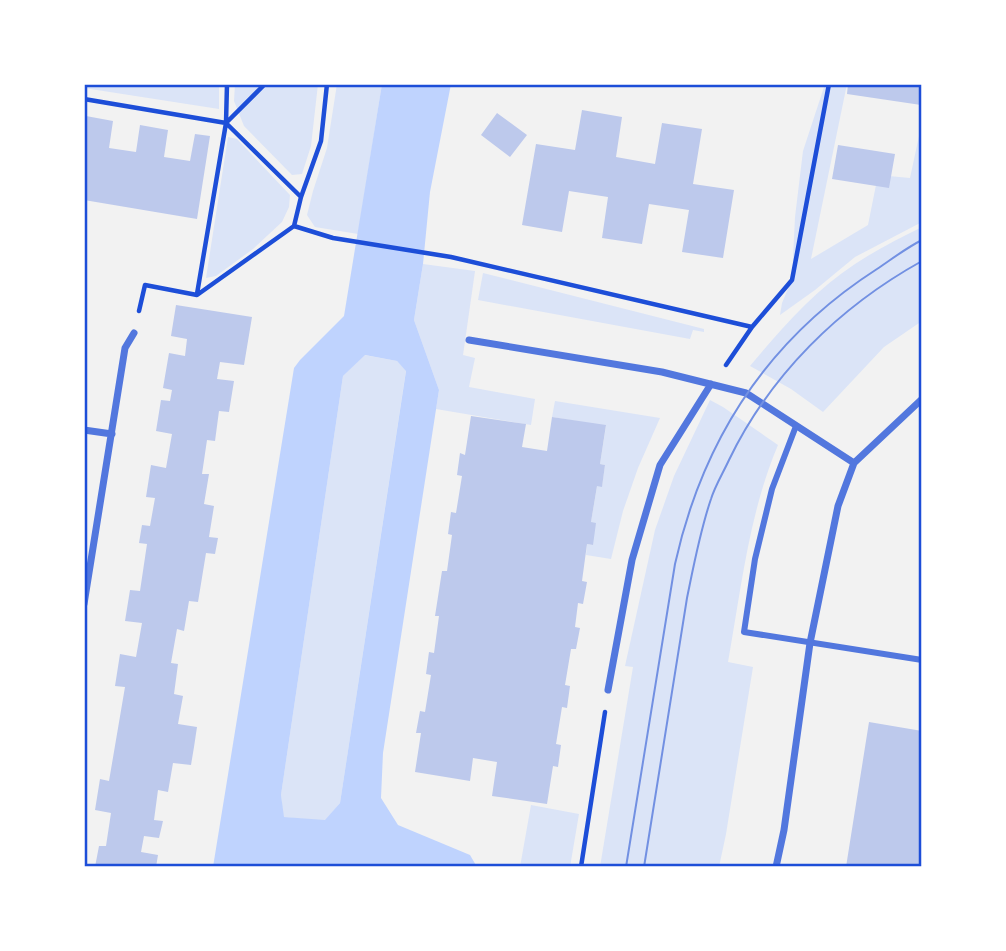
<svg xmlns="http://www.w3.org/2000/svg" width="1006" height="951" viewBox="0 0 1006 951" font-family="Commissioner,sans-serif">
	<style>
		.green { fill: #dbe4f7 }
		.water { fill: #bfd3fe; fill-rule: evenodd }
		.building { fill: #bdc9ec }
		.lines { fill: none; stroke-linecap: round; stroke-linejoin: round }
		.path { stroke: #1d4ed8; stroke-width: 4.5 }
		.pedestrian { stroke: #5277de; stroke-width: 6 }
		.minor { stroke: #5277de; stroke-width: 7 }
		.tram { stroke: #7290e2; stroke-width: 2 }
		.neatline { fill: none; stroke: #1d4ed8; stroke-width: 2.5 }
	</style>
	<rect width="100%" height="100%" fill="#f2f2f2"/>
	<path class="green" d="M 84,84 L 219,84 L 219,109 L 84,88 Z
		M 235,84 L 318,84 L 311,146 L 302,174 L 292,175 L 244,126 L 234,101 Z
		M 337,84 L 382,84 L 358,234 L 315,227 L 307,215 L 313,191 L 327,148 Z
		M 825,84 L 847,84 L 811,259 L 868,225 L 878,175 L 910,178 L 922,122 L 922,222 L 855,257 L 815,290 L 780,315 L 782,303 L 792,279 L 795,217 L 803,151 Z
		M 228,137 L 237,139 L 290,195 L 289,207 L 282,222 L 253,249 L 216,276 L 206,278 Z
		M 922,227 L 922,321 L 884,347 L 823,412 L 791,389 L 750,366 C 781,329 814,291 855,264 C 876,250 900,238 922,227 Z
		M 423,264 L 475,271 L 463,355 L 475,358 L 469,387 L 535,399 L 531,425 L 436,409 L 439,390 L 414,320 Z
		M 483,273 L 704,329 L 704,332 L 693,330 L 690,339 L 478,300 Z
		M 364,355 L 397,361 L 406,370 L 340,803 L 325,821 L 283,817 L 281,795 L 343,376 Z
		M 710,400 L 723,407 L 778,445 C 749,513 741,590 728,662 L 753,667 L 726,834 L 719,867 L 600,867 L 633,667 L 625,666 L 655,530 L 674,476 Z
		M 555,401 L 660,418 L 638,468 L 623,511 L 611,559 L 586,555 L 587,544 L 593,545 L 591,522 L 597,486 L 602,486 L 605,465 L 600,464 L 606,426 L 552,417 Z
		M 531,805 L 579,814 L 570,867 L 520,867 Z"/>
	<path class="water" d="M 382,84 L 451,84 L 430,192 L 423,264 L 414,320 L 439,390 L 383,753 L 381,798 L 398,825 L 470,855 L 477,867 L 213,867 L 294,368 L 300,360 L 344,316 ZM 365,355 L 397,361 L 406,371 L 340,803 L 325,820 L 284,817 L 281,795 L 343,376 Z"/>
	<path class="building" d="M 848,84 L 922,84 L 921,105 L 847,94 Z
		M 582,110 L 622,117 L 616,157 L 655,164 L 662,123 L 702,129 L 693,184 L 734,190 L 723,258 L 682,252 L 689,210 L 649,204 L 642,244 L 602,238 L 608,197 L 569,191 L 562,232 L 522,225 L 536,144 L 575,150 Z
		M 497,113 L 527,135 L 510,157 L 481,135 Z
		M 86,116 L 113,121 L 109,148 L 136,152 L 140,125 L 168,130 L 164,157 L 190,161 L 195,134 L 210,136 L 197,219 L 84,200 L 84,128 Z
		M 838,145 L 895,154 L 889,188 L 832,179 Z
		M 176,305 L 252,317 L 244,365 L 220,362 L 217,379 L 234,381 L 229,412 L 219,411 L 215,441 L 207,440 L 202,474 L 209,474 L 204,504 L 214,506 L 209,537 L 218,538 L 215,554 L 206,553 L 198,602 L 189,601 L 184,631 L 177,629 L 171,663 L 178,664 L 174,694 L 183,696 L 178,724 L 197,727 L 194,747 L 191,765 L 173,763 L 168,792 L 158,790 L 154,820 L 163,821 L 159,838 L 144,836 L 141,852 L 158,855 L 156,867 L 95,867 L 99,846 L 106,846 L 111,813 L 95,810 L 100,779 L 109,781 L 125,687 L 115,686 L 120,654 L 136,657 L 142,623 L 125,621 L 130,590 L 140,591 L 147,544 L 139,543 L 142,525 L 150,526 L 155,498 L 146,497 L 151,465 L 166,468 L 172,434 L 156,431 L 161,400 L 170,401 L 172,390 L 163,388 L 169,353 L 185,356 L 187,339 L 171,336 Z
		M 471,416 L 526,424 L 522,447 L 547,451 L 552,417 L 606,425 L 600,464 L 605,465 L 602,487 L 597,486 L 591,522 L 596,523 L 593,545 L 587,544 L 582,581 L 587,582 L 583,604 L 578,603 L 575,627 L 580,628 L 576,649 L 571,649 L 565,685 L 570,686 L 567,708 L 562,707 L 556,744 L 561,745 L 558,767 L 553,766 L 547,804 L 492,796 L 497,762 L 473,758 L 470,781 L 415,772 L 421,733 L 416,733 L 420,711 L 425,712 L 431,675 L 426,674 L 429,652 L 434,653 L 439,616 L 435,616 L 442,571 L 447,571 L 452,535 L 448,534 L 451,512 L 456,513 L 462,476 L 457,475 L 460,453 L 465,455 Z
		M 869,722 L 922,731 L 922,867 L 846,867 Z"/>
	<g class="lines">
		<path class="path" d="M 227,84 L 226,123 L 301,197
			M 84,99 L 226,123 L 197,294
			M 226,123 L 265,84
			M 294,226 L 301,197 L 321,141 L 327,84
			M 139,311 L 145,285 L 197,295 L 294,226 L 333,238 L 451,257 L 752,327
			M 726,365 L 752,327 L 792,280 L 829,84
			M 581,867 L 605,712"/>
		<path class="pedestrian" d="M 796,426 L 772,489 L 755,559 L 744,632 L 922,660"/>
		<path class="minor" d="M 469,340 L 662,372 L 746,393 L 854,463
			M 84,430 L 112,434
			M 84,604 L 125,348 L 134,333
			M 608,690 L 632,560 L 660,465 L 711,384
			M 776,867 L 784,830 L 810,643 L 838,506 L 854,463 L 922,399"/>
		<path class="tram" d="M 626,867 L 675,564 C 703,438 768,339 877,269 C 892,259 906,248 922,240
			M 644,867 L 687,598 C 694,564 700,531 711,499 C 715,486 723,473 729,460 C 770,375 839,307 922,261"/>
	</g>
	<rect width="1006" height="951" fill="none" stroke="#ffffff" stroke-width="172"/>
	<rect x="86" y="86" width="834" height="779" class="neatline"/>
</svg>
